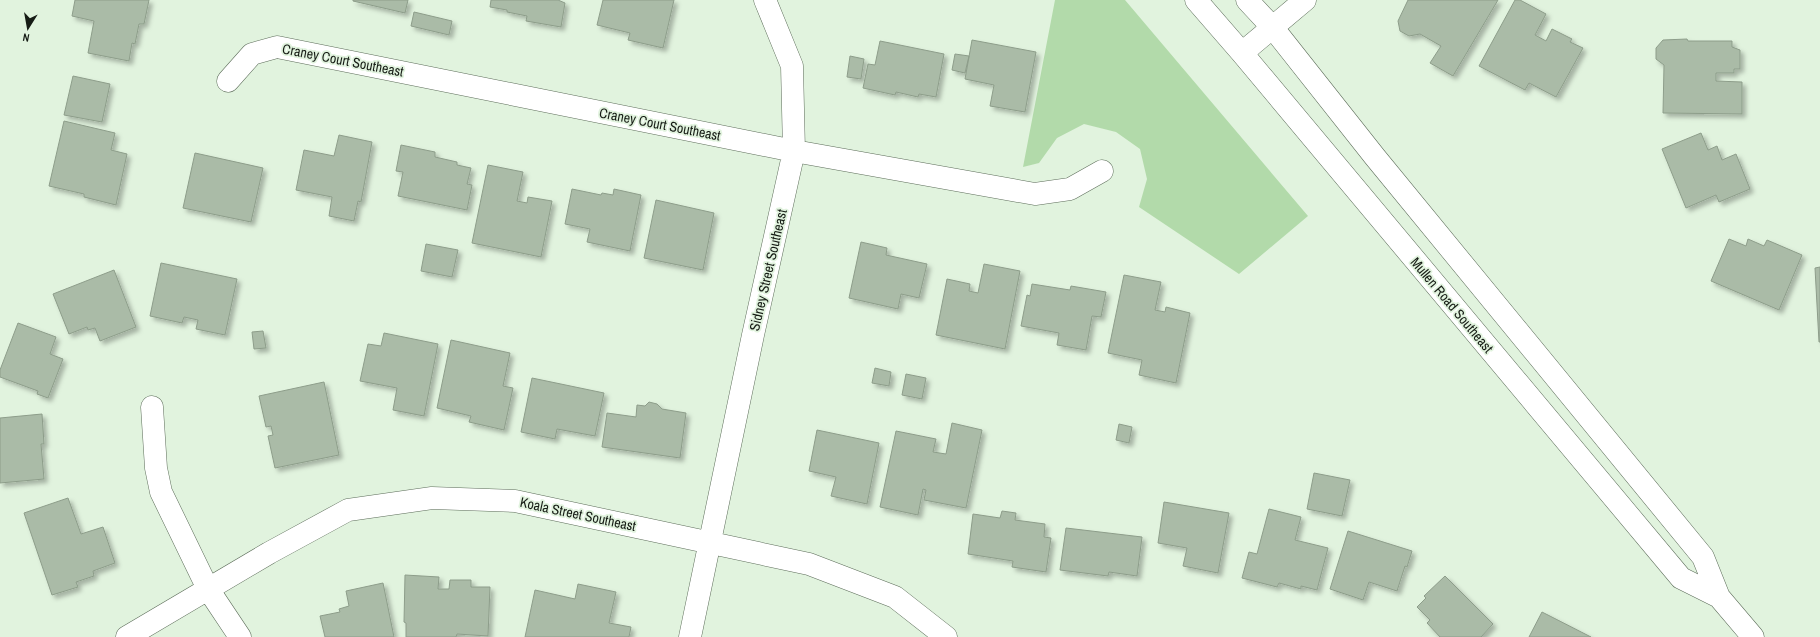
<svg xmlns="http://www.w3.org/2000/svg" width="1820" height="637" viewBox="0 0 1820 637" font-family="'Archivo Narrow',sans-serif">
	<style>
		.green { fill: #b2daaa }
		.building { fill: #aabba7; stroke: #8d9d8a; filter: url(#shadow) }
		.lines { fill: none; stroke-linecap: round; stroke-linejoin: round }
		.minor-casing { stroke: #5d6d5a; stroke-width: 23 }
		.minor { stroke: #fff; stroke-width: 22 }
		.labels { text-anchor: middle; stroke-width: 3.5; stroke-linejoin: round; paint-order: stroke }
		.street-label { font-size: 14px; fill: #161c15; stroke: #e1f3de }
	</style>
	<defs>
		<filter id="shadow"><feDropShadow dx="3.5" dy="3.5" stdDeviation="2" flood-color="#0004"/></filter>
	</defs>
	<rect width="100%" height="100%" fill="#e1f3de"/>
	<path class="green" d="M 1055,0 L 1125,0 L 1308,216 L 1239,274 L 1139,207 L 1147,179 L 1140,149 L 1116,132 L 1084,124 L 1057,138 L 1039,163 L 1023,167 Z"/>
	<path class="building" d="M 75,0 L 149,0 L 144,24 L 139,24 L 135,44 L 132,43 L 129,61 L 88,53 L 94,21 L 72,16 Z
		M 353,0 L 408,0 L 405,13 L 353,1 Z
		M 491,0 L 558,0 L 565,3 L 561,27 L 526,21 L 527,16 L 507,12 L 507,10 L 490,7 Z
		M 603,0 L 674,0 L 663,48 L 628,40 L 630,33 L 597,25 Z
		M 1408,0 L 1498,0 L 1453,76 L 1430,63 L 1441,46 L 1420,34 L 1409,36 L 1400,31 L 1398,21 Z
		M 1515,0 L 1520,0 L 1546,14 L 1535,35 L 1546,41 L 1552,29 L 1572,39 L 1570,42 L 1583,48 L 1556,97 L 1529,83 L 1525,90 L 1479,66 Z
		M 414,12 L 452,21 L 449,35 L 411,26 Z
		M 1687,39 L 1688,41 L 1732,41 L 1732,47 L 1740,50 L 1740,69 L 1734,69 L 1734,73 L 1716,73 L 1716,81 L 1742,82 L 1742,114 L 1663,113 L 1664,65 L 1656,59 L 1656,48 L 1663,40 Z
		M 972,40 L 1036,52 L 1025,112 L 990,106 L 994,85 L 965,79 Z
		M 880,41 L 944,54 L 936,97 L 919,94 L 918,97 L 896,92 L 895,95 L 863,88 L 868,64 L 875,65 Z
		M 955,54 L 969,56 L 965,73 L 952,70 Z
		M 850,56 L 864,59 L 861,79 L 847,77 Z
		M 73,76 L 110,84 L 102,122 L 64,115 Z
		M 64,121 L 115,133 L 111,150 L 127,154 L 116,205 L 84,197 L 84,194 L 49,186 Z
		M 1701,133 L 1708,150 L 1717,146 L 1722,160 L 1736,154 L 1750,189 L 1719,202 L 1716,195 L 1686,208 L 1662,149 Z
		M 339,135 L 372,142 L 361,202 L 358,201 L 354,221 L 329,216 L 332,197 L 296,190 L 304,150 L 334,156 Z
		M 401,145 L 435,152 L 435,157 L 457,162 L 457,165 L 471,168 L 467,184 L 472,185 L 467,210 L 398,196 L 403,172 L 396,171 Z
		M 195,153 L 263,168 L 251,222 L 183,208 Z
		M 488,165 L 523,172 L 517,201 L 527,203 L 528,197 L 552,201 L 541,257 L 472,243 Z
		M 572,189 L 601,195 L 602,193 L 613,195 L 614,189 L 641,195 L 630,251 L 587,242 L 590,229 L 565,224 Z
		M 656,200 L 714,213 L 703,270 L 644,258 Z
		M 1729,239 L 1746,246 L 1748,239 L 1764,246 L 1767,240 L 1802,255 L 1779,310 L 1711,281 Z
		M 861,242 L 887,248 L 886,255 L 927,264 L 919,298 L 901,294 L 898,309 L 849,298 Z
		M 426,244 L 458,250 L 452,277 L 421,271 Z
		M 161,263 L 237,279 L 225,335 L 196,329 L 198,320 L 184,317 L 182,323 L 150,316 Z
		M 984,264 L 1020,271 L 1005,349 L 936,335 L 947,279 L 970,284 L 969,291 L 978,293 Z
		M 1820,267 L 1820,342 L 1819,342 L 1815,268 Z
		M 114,270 L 136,327 L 100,341 L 95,328 L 88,330 L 87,327 L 69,334 L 53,294 Z
		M 1124,275 L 1161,282 L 1155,310 L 1165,312 L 1166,307 L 1190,313 L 1176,383 L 1139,375 L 1142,360 L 1108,353 Z
		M 1032,284 L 1070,290 L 1071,286 L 1106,292 L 1101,317 L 1092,316 L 1086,350 L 1057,345 L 1059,333 L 1021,326 L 1027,295 L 1030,296 Z
		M 18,323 L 56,337 L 50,354 L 63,359 L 48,398 L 37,394 L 38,391 L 0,377 L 0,370 Z
		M 263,331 L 266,348 L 254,349 L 252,332 Z
		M 384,333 L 438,344 L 424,416 L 393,410 L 397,388 L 360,381 L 368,344 L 381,346 Z
		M 451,340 L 510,353 L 503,386 L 513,388 L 504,430 L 469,422 L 471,416 L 437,408 Z
		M 875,368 L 891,372 L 889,386 L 872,383 Z
		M 906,374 L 926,378 L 922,399 L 902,395 Z
		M 532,378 L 604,393 L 595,436 L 557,429 L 555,439 L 521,432 Z
		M 324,382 L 339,455 L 275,468 L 268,436 L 273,435 L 271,426 L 266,427 L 259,396 Z
		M 649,402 L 657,404 L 662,409 L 686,413 L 680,458 L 602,447 L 607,413 L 636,417 L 637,405 L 645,406 Z
		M 42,414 L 44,444 L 41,444 L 44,479 L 0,483 L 0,418 Z
		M 952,423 L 982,430 L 966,508 L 924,500 L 926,490 L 923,489 L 918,515 L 880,507 L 896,431 L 936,439 L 933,452 L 946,454 Z
		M 1119,424 L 1132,427 L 1129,443 L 1116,440 Z
		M 817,430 L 879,443 L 867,504 L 831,496 L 836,477 L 809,471 Z
		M 1314,473 L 1350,480 L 1342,516 L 1307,509 Z
		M 68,498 L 81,534 L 103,527 L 115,563 L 93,571 L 94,576 L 76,582 L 78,587 L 52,595 L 24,513 Z
		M 1164,502 L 1229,513 L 1218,573 L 1183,566 L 1187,548 L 1158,543 Z
		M 1269,509 L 1301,517 L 1295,540 L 1328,548 L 1317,590 L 1301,586 L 1301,589 L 1279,583 L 1277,587 L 1242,578 L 1249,552 L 1257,554 Z
		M 1002,511 L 1016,513 L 1015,520 L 1045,524 L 1044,537 L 1051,538 L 1046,572 L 1012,567 L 1013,561 L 968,554 L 973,514 L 1000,518 Z
		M 1066,528 L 1142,537 L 1137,576 L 1109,572 L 1108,576 L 1060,570 Z
		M 1348,531 L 1412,551 L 1407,567 L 1405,566 L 1397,591 L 1369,582 L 1363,600 L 1330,589 Z
		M 405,575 L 439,577 L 438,589 L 449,589 L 450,580 L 471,580 L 471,587 L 490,587 L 488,636 L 457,634 L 456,637 L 406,637 L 406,623 L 404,622 Z
		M 1445,576 L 1493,624 L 1481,637 L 1440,637 L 1427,623 L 1430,620 L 1417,607 L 1426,598 L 1424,596 Z
		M 383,583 L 394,637 L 325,637 L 320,616 L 340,612 L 339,609 L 349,606 L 346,591 Z
		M 578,584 L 616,592 L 609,623 L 631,627 L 629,637 L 525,637 L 535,590 L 575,599 Z
		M 1542,612 L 1591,637 L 1529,637 Z"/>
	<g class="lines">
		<defs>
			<path id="minor" d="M 1196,0 L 1242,53 L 1681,578 L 1719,597
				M 1247,0 L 1273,28 L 1375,157 L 1703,557 L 1719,597 L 1753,637
				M 1242,53 L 1305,0
				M 228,81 L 252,54 L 277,47 L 794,151 L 1035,194 L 1070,189 L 1102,171
				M 152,407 L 156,468 L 161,492 L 208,589 L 240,637
				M 127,637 L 269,553 L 348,510 L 432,498 L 515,501 L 809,564 L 895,597 L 946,637
				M 690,637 L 753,335 L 794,151 L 792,66 L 765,0"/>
		</defs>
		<use href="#minor" class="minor-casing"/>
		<use href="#minor" class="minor"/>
	</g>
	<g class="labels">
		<g class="street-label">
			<text transform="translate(343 60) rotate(11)" y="5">Craney Court Southeast</text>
			<text transform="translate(660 124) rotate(11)" y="5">Craney Court Southeast</text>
			<text transform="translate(768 270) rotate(-77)" y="5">Sidney Street Southeast</text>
			<text transform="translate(1452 305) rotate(50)" y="5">Mullen Road Southeast</text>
			<text transform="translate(578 514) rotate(12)" y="5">Koala Street Southeast</text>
		</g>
	</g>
	<g transform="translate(28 28) rotate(191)" stroke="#e1f3de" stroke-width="3" paint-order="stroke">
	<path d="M0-3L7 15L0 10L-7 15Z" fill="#161c15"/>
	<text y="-6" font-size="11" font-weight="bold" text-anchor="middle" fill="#161c15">N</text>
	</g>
</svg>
